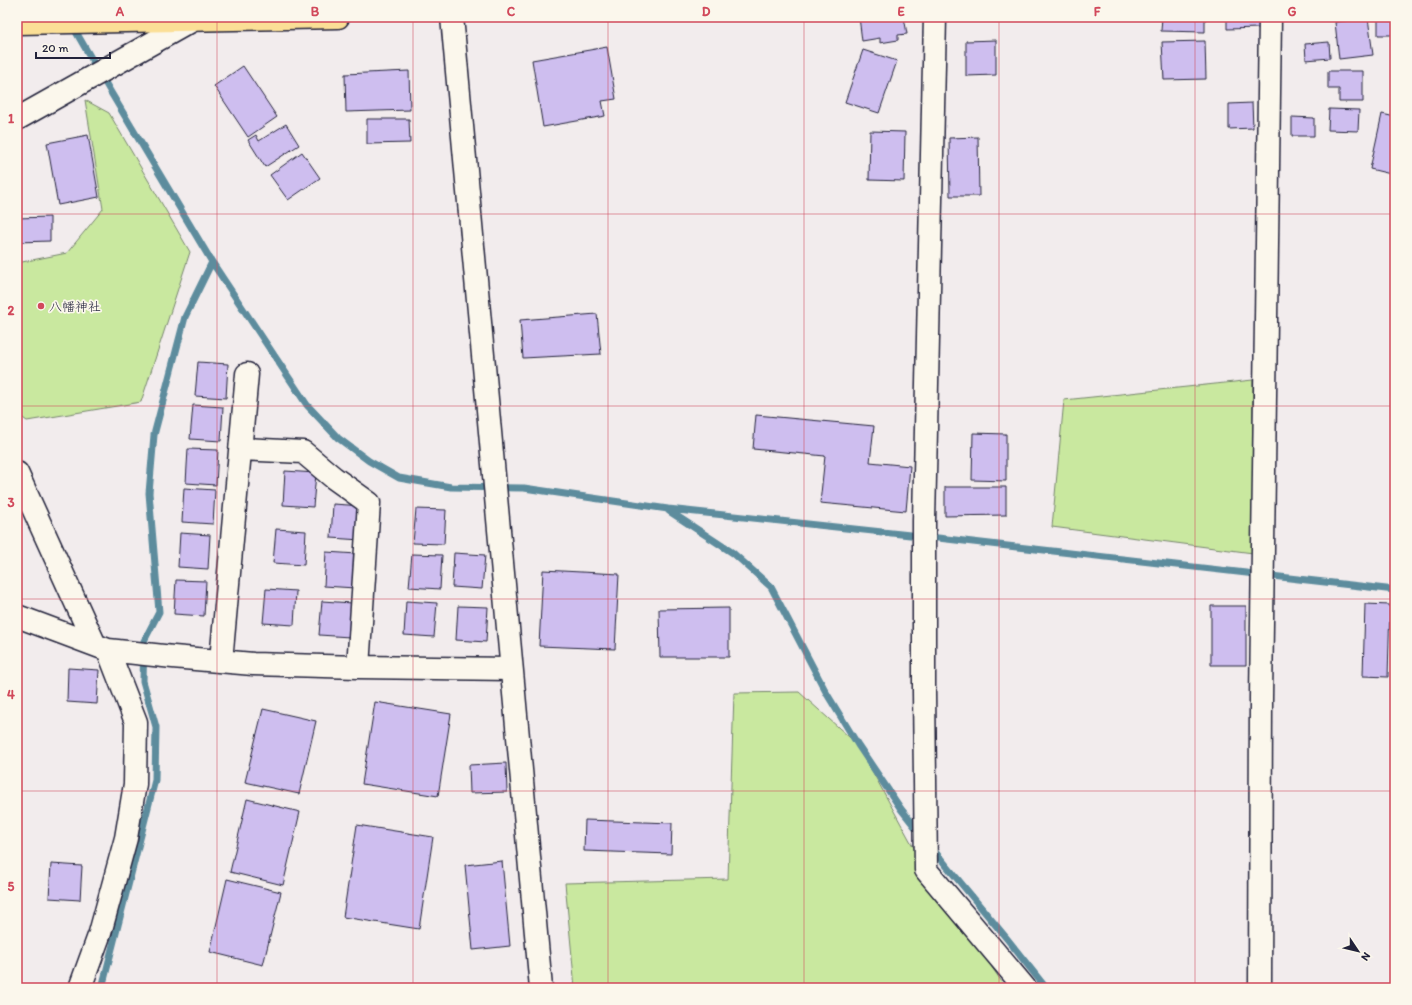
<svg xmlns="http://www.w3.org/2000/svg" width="1412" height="1005" viewBox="0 0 1412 1005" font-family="Itim,'Klee One',sans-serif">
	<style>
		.green { fill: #c9e89f; stroke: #76856d }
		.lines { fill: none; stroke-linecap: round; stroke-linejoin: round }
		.stream { stroke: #5d8c9d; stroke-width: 7 }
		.building { fill: #cebeef; stroke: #22223b }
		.minor-casing { stroke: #22223b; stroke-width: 25 }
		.tertiary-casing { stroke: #22223b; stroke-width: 25 }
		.primary-casing { stroke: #22223b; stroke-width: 25 }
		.minor { stroke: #fbf7ec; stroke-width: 22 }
		.tertiary { stroke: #fbf7ec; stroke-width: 22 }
		.primary { stroke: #fbdf96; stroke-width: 22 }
		.grid { fill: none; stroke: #d1495b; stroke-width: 1; stroke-opacity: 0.55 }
		.poi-dot { fill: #d1495b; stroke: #fbf7ec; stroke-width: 1.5 }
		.labels { text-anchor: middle; stroke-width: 3.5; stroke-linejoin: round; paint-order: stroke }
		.poi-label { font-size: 13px; fill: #22223b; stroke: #fbf7ec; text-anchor: start }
		.neatline { fill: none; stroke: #d1495b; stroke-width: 1.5 }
		.grid-label { font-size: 13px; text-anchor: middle; font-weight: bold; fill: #d1495b }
	</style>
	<rect width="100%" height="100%" fill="#f2eced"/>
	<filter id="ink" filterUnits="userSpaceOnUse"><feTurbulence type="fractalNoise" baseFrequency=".025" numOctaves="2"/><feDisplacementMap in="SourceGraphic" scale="8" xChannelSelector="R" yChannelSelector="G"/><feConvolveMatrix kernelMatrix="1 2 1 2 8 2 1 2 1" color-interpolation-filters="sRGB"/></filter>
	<g filter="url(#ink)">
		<path class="green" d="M 85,100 L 109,113 L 190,252 L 141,402 L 27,421 L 17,414 L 17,263 L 67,253 L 103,209 Z
			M 1253,380 L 1253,553 L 1052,527 L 1064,400 Z
			M 799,692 L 858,745 L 926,870 L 1006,988 L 575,988 L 565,883 L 728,879 L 734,693 Z"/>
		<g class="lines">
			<path class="stream" d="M 72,25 L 110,91 L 212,262 L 307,405 L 338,438 L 369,461 L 399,478 L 451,487 L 524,488 L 668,509 L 938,538 L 1395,590
				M 669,511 L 733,553 L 771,587 L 827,694 L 858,745 L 901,809 L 920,833
				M 931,847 L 1008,940 L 1046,988
				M 102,988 L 155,780 L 156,727 L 143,681 L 144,641 L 159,612 L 149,493 L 154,435 L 185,317 L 212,262"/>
		</g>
		<path class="building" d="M 859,17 L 904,17 L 907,34 L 898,35 L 898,40 L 880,43 L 880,38 L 862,41 Z
			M 1162,17 L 1205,17 L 1205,32 L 1161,31 Z
			M 1227,17 L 1259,17 L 1259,28 L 1227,29 Z
			M 1378,17 L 1395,17 L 1395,35 L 1378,35 Z
			M 1368,18 L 1373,55 L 1339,59 L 1335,22 Z
			M 996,40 L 996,75 L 966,76 L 966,41 Z
			M 1205,41 L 1206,79 L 1164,80 L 1162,42 Z
			M 1329,42 L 1330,58 L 1306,60 L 1305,44 Z
			M 607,47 L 616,99 L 602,101 L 605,116 L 543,127 L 532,60 Z
			M 863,50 L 897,61 L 879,113 L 845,102 Z
			M 243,66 L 277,117 L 248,137 L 214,86 Z
			M 409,71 L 410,110 L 346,112 L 345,74 Z
			M 1328,71 L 1363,71 L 1363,102 L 1339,102 L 1339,89 L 1328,89 Z
			M 1252,103 L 1253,128 L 1229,129 L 1229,104 Z
			M 1329,109 L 1359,110 L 1358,131 L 1328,130 Z
			M 1382,114 L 1395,117 L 1395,175 L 1370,169 Z
			M 1292,117 L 1314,118 L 1314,136 L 1292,136 Z
			M 367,119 L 409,119 L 410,143 L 367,144 Z
			M 286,124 L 299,145 L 265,167 L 248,140 L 256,135 L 259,141 Z
			M 870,131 L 905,132 L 904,181 L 869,180 Z
			M 88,135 L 99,197 L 58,205 L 47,143 Z
			M 978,137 L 979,196 L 950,196 L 949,138 Z
			M 302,152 L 320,178 L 288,200 L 270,175 Z
			M 50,217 L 50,241 L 17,242 L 17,218 Z
			M 597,314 L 601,354 L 523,358 L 520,320 Z
			M 198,362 L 228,364 L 226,398 L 195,396 Z
			M 193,405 L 223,407 L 221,441 L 190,439 Z
			M 756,415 L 874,426 L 870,462 L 910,466 L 906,511 L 820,503 L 825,456 L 753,449 Z
			M 973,433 L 1006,434 L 1006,481 L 972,480 Z
			M 188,449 L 218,450 L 216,485 L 186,483 Z
			M 285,471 L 316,473 L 313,507 L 283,505 Z
			M 945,487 L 1006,487 L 1006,515 L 945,516 Z
			M 184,488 L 215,490 L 213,524 L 182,522 Z
			M 333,504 L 363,506 L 361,540 L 331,538 Z
			M 416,509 L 446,510 L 444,544 L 413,543 Z
			M 276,529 L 306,531 L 304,565 L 273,563 Z
			M 180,533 L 210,535 L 208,569 L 178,567 Z
			M 326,552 L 357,554 L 355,588 L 324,586 Z
			M 454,553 L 485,555 L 482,589 L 452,587 Z
			M 412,554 L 442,555 L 440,589 L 409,587 Z
			M 543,570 L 619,574 L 615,649 L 539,646 Z
			M 176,580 L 206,581 L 204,616 L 174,614 Z
			M 266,589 L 296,591 L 294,625 L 263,623 Z
			M 322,601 L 352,603 L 350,637 L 319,635 Z
			M 406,601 L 437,603 L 434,637 L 404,635 Z
			M 1365,604 L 1390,605 L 1388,677 L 1363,676 Z
			M 458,606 L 488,607 L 486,642 L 456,640 Z
			M 1211,606 L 1246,606 L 1246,665 L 1211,665 Z
			M 729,608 L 729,657 L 660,657 L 659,609 Z
			M 68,668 L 99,670 L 97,704 L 67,702 Z
			M 375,702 L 451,714 L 438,796 L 362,784 Z
			M 263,709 L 316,721 L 299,794 L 245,782 Z
			M 506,763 L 507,792 L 470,793 L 469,765 Z
			M 247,799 L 300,812 L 283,885 L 230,872 Z
			M 585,820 L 672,823 L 671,854 L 584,851 Z
			M 357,825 L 433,837 L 419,929 L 343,917 Z
			M 502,861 L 510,946 L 473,950 L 465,865 Z
			M 51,864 L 82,866 L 80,900 L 49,898 Z
			M 227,879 L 281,892 L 263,965 L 210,952 Z"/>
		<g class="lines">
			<defs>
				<path id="minor" d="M 935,17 L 924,521 L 924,691 L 926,870 L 1025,988
					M 17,119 L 193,20
					M 241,449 L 303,452 L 334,478 L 369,503 L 358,667
					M 17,473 L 95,645
					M 17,616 L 108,650 L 173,657 L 253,664 L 358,667 L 511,669
					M 221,661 L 247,374
					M 80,988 L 100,933 L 126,838 L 135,784 L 136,722 L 108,650
					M 1260,988 L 1261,698 L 1270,17"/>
				<path id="tertiary" d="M 452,17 L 541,988"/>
				<path id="primary" d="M 17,23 L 338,17"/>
			</defs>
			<use href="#minor" class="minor-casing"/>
			<use href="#tertiary" class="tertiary-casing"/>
			<use href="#primary" class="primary-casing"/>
			<use href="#minor" class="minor"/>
			<use href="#tertiary" class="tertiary"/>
			<use href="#primary" class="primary"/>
		</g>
	</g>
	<path class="grid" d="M 217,17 L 217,988M 413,17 L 413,988M 608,17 L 608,988M 804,17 L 804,988M 999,17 L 999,988M 1195,17 L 1195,988M 17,214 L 1395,214M 17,406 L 1395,406M 17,599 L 1395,599M 17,791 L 1395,791"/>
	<circle class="poi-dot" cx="41" cy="306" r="4"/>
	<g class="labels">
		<g class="poi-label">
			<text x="49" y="311">八幡神社</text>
		</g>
	</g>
	<rect width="1412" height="1005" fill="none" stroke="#fbf7ec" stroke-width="44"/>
	<g transform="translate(1358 951) rotate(125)" stroke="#fbf7ec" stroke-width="3" paint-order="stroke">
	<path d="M0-3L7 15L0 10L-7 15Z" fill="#22223b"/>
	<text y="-6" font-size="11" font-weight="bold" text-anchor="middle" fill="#22223b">N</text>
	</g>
	<path d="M36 52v6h74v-6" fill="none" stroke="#22223b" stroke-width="2"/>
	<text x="42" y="52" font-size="12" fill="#22223b" stroke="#fbf7ec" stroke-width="3" paint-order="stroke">20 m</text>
	<rect x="22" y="22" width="1368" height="961" class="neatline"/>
	<g class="grid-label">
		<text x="120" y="16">A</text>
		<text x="315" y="16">B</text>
		<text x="511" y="16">C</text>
		<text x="706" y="16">D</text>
		<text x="901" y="16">E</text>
		<text x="1097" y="16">F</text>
		<text x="1292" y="16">G</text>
		<text x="11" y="123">1</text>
		<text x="11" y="315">2</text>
		<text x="11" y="507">3</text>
		<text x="11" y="699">4</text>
		<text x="11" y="891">5</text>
	</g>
</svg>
